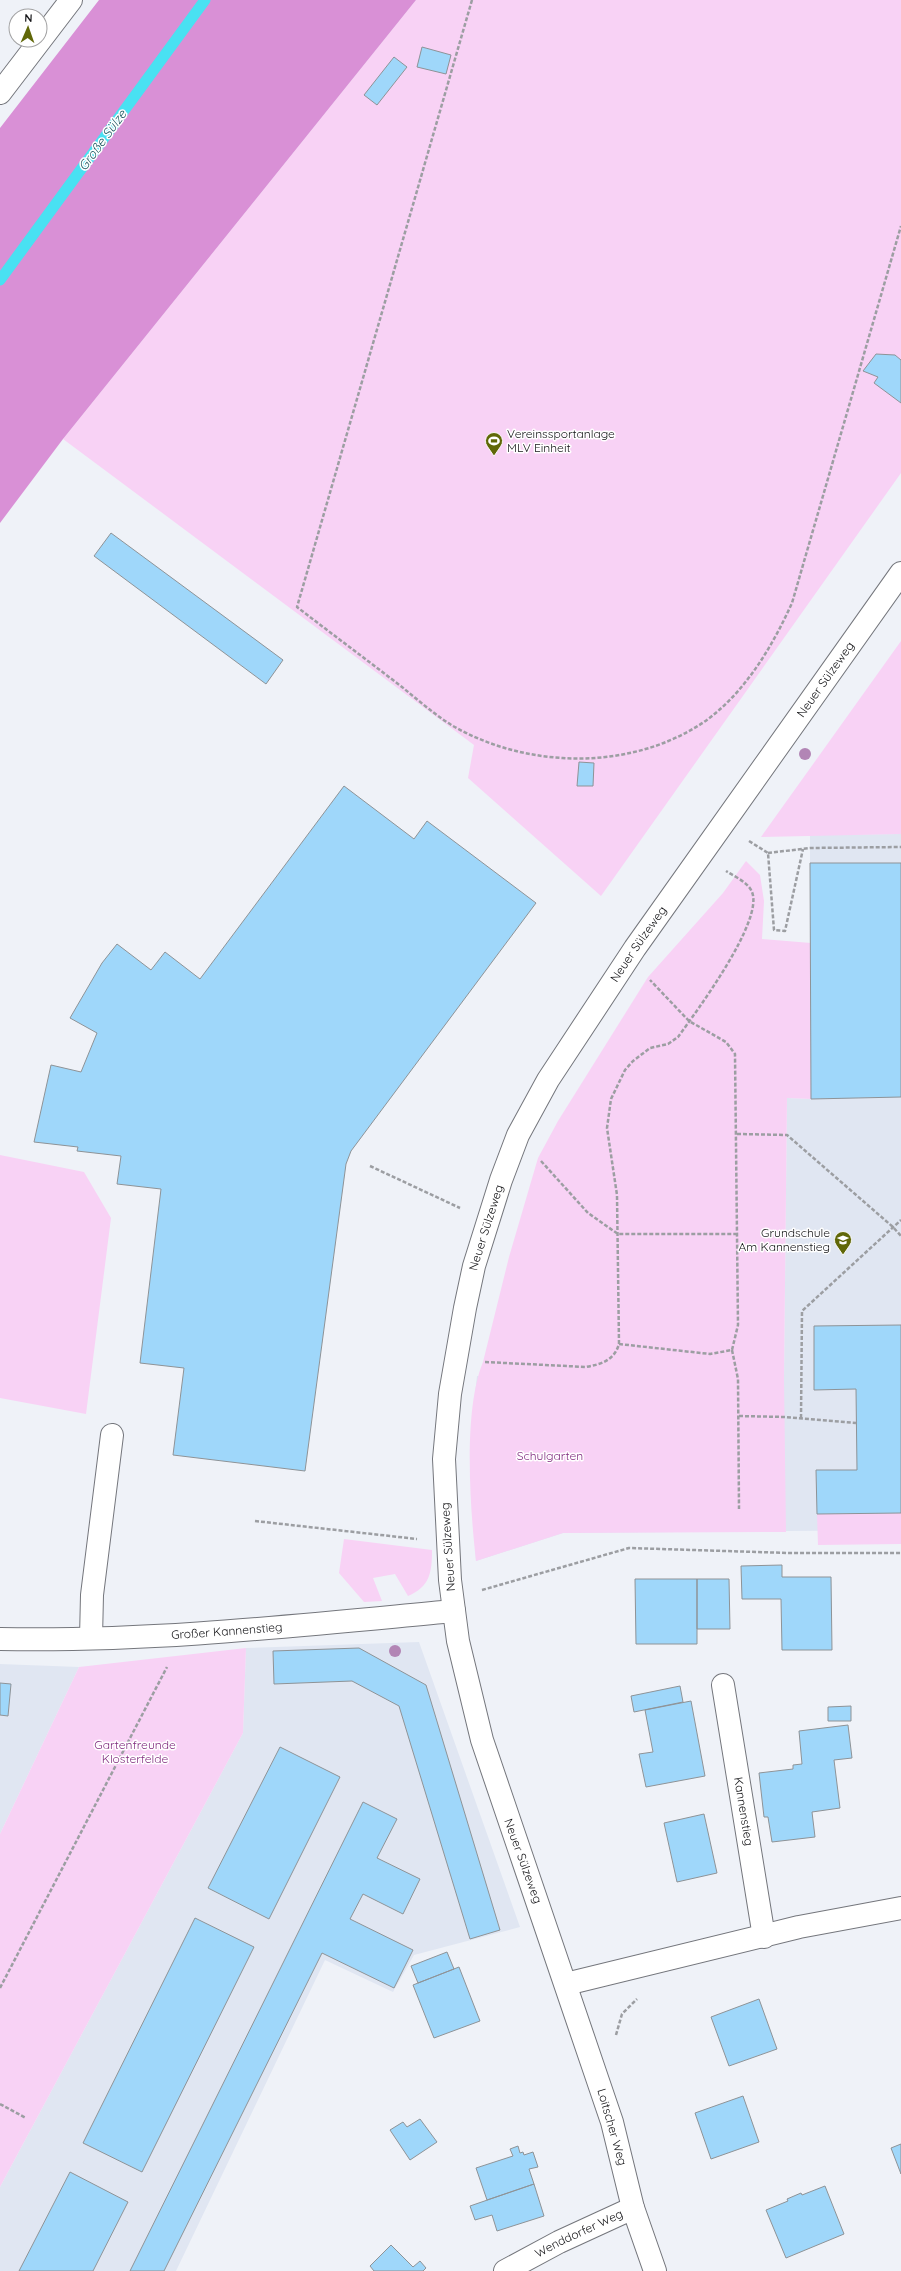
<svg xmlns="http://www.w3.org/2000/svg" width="901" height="2271" viewBox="0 0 901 2271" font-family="Quicksand,sans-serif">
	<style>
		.built { fill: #e0e6f2 }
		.green { fill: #f8d2f5 }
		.forest { fill: #d990d6 }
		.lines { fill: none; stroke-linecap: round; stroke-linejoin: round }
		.stream { stroke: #49e1f2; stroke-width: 11 }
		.building { fill: #9fd7fa; stroke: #8e9397 }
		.minor-casing { stroke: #74767c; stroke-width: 24 }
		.path { stroke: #9c9ea2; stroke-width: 2.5; stroke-dasharray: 4 2; stroke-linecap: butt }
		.minor { stroke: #fff; stroke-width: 22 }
		.tree { fill: #b285b5 }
		.labels { text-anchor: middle; stroke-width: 3; stroke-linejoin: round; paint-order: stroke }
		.poi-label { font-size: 12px; fill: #141417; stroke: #fff; text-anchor: start }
		.street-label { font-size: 12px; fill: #141417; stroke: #fff }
		.park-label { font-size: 12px; fill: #802b7f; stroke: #fff }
		.water-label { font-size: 13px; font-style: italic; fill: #205d64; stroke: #fff }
	</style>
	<rect width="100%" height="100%" fill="#eff2f8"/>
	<path class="built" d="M 901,834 L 901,1530 L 563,1533 L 476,1561 L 471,1473 L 472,1423 L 477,1376 L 784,1379 L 787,1098 L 810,1099 L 810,835 Z
		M 419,1642 L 520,1927 L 414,1955 L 393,1992 L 325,1960 L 176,2271 L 0,2271 L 0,2187 L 243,1733 L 246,1648 Z
		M 0,1664 L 79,1667 L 0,1834 Z"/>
	<path class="green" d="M 416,0 L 901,0 L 901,473 L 601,896 L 468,778 L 474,745 L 63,439 Z
		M 901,641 L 901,834 L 761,837 Z
		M 746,861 L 760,875 L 764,901 L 762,939 L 811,943 L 811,1099 L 787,1098 L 784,1379 L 786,1532 L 563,1533 L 476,1561 C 470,1508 463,1410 483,1362 L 509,1257 L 538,1158 L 558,1121 L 648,977 L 723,893 Z
		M 0,1155 L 84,1172 L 111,1218 L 86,1414 L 0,1398 Z
		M 901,1513 L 901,1544 L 818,1545 L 817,1514 Z
		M 344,1539 L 432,1550 C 432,1572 430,1587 408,1596 L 395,1574 L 373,1578 L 382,1601 L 364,1602 L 339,1573 Z
		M 246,1648 L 243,1733 L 0,2187 L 0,1834 L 79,1667 Z"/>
	<path class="forest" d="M 99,0 L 416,0 L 63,439 L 0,523 L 0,128 Z"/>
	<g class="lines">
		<path class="stream" d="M 0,280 L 205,0"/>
	</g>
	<path class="building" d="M 422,47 L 451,55 L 446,74 L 417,67 Z
		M 394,57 L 407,67 L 377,105 L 364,95 Z
		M 876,354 L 895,355 L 901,360 L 901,403 L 874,383 L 878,377 L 863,371 Z
		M 111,533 L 283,660 L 266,684 L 94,556 Z
		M 579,762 L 594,763 L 593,786 L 577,786 Z
		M 344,786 L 414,839 L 427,821 L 536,903 L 351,1151 L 346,1164 L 305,1471 L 173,1455 L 184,1368 L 140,1363 L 161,1189 L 117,1184 L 121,1156 L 77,1151 L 78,1147 L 34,1142 L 51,1065 L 81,1072 L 97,1033 L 70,1018 L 102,963 L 117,944 L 151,970 L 165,952 L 200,979 Z
		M 810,863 L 901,863 L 901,1097 L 811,1099 Z
		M 901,1325 L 901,1513 L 817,1514 L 816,1470 L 857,1470 L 856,1389 L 814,1390 L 814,1326 Z
		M 782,1565 L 782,1577 L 831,1577 L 832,1650 L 782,1650 L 781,1599 L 742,1599 L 741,1566 Z
		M 635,1579 L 697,1579 L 697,1644 L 636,1644 Z
		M 697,1579 L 729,1579 L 730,1629 L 697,1629 Z
		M 359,1648 L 426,1685 L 500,1930 L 470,1939 L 399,1706 L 352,1681 L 274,1684 L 273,1651 Z
		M 0,1683 L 11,1684 L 8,1716 L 0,1715 Z
		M 680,1686 L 683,1702 L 634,1712 L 631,1696 Z
		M 691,1701 L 705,1776 L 646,1787 L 639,1754 L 653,1752 L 645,1710 Z
		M 851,1706 L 851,1721 L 828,1721 L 828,1707 Z
		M 848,1725 L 852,1758 L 834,1760 L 840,1808 L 812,1812 L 815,1837 L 772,1842 L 768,1817 L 764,1817 L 759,1773 L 793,1769 L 793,1765 L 802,1764 L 799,1731 Z
		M 280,1747 L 340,1777 L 269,1919 L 208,1888 Z
		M 363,1802 L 397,1819 L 377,1858 L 420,1879 L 403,1914 L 363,1894 L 350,1919 L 413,1950 L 394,1988 L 322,1953 L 164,2271 L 130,2271 Z
		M 704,1814 L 717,1873 L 677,1882 L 664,1823 Z
		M 195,1918 L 254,1947 L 142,2172 L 83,2143 Z
		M 447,1952 L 454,1969 L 418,1983 L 411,1966 Z
		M 459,1967 L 480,2021 L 434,2038 L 413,1985 Z
		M 759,1999 L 777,2049 L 729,2066 L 711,2017 Z
		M 743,2096 L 759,2142 L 711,2159 L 695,2113 Z
		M 420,2119 L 437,2142 L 410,2160 L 390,2130 L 403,2122 L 407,2127 Z
		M 901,2144 L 901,2174 L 891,2148 Z
		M 518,2146 L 520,2153 L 523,2152 L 524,2155 L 533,2152 L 538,2167 L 529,2169 L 534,2184 L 487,2200 L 476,2168 L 513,2156 L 510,2149 Z
		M 70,2172 L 128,2202 L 93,2271 L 19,2271 Z
		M 534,2184 L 544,2216 L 497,2231 L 492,2215 L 475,2220 L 470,2206 Z
		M 825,2186 L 844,2234 L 786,2258 L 766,2210 L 788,2201 L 787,2199 L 801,2193 L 802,2195 Z
		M 391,2245 L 413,2267 L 420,2261 L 426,2268 L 423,2271 L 374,2271 L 370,2266 Z"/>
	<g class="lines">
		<defs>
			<g id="minor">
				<path d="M 0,93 L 71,0"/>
				<path d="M 91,1638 L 92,1595 L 112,1435"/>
				<path id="s1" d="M 0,1639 C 151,1642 303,1625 454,1611"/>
				<path id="s2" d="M 723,1685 L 764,1937"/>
				<path d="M 566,1984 L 799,1927 L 901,1908"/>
				<path id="s3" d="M 505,2271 L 559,2242 L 633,2208"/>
				<path id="s4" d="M 655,2271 L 633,2208 L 612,2122 L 595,2072 L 482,1740 L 458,1641 L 450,1580 L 444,1459 L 450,1394 L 465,1308 L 474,1266 L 501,1180 L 518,1135 L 548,1080 L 635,948 L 901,573"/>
			</g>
		</defs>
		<use href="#minor" class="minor-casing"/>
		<path class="path" d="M 472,0 L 297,607 C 332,634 367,660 402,687 C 418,700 435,715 453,726 C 528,769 631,771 704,722 C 745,693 772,647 792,603 L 901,226
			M 749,841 L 768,853 L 774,930 L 785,931 L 803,849
			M 768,853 L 810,848 L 901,847
			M 737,1134 L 787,1135 L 893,1227 L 901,1236
			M 541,1161 L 588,1213 L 618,1234 L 737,1234
			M 370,1166 L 460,1208
			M 619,1344 L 710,1354 L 732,1350 L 738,1325 L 735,1054 L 726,1042 L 689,1021 L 650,980
			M 732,1350 L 738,1379 L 739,1509
			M 485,1362 L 586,1367 C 601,1364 614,1361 619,1344 L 617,1195 L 607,1128 L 611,1099 L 625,1070 L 633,1061 L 650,1048 L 668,1044 L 678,1037 C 696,1012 764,921 752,892 C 748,882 735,877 726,871
			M 739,1416 L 785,1417 L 856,1423
			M 801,1418 L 802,1311 L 901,1220
			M 255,1521 L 417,1539
			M 482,1590 L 629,1548 L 788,1553 L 901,1553
			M 0,1988 L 167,1667
			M 616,2035 L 622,2014 L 637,1999
			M 0,2104 L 26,2118"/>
		<use href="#minor" class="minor"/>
	</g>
	<g class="tree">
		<circle cx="805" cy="754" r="6"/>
		<circle cx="395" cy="1651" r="6"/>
	</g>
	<defs>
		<symbol id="stadium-pin" viewBox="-11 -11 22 30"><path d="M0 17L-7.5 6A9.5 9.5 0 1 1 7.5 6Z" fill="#606708" stroke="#fff"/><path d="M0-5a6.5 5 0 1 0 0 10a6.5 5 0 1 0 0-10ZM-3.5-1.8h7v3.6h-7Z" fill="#fff"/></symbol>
		<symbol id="school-pin" viewBox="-11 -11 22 30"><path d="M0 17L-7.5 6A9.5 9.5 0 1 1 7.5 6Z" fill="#606708" stroke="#fff"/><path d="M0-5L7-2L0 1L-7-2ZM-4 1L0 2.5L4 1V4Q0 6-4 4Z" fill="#fff"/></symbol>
	</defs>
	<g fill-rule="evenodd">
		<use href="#stadium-pin" x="484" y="431" width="20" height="27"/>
		<use href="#school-pin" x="833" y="1230" width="20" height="27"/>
	</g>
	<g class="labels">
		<g class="poi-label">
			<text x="507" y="438">Vereinssportanlage<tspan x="507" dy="14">MLV Einheit</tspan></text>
			<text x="830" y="1237" text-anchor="end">Grundschule<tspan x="830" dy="14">Am Kannenstieg</tspan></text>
		</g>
		<g class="street-label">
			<text dy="4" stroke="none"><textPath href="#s4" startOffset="1727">Neuer Sülzeweg</textPath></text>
			<text dy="4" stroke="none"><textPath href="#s4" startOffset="1403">Neuer Sülzeweg</textPath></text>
			<text dy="4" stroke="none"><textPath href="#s4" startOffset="1079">Neuer Sülzeweg</textPath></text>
			<text transform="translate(448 1547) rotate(-94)" y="4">Neuer Sülzeweg</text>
			<text dy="4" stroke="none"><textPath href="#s1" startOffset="227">Großer Kannenstieg</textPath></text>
			<text dy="4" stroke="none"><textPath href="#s2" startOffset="128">Kannenstieg</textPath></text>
			<text transform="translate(523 1861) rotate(70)" y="4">Neuer Sülzeweg</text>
			<text transform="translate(612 2127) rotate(74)" y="4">Loitscher Weg</text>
			<text dy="4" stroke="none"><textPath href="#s3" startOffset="83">Wenddorfer Weg</textPath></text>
		</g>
		<g class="park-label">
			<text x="550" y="1460">Schulgarten</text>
			<text x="135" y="1749">Gartenfreunde<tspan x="135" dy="14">Klosterfelde</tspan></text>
		</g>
		<g class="water-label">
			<text transform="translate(102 140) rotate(-54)" y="5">Große Sülze</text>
		</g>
	</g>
	<g transform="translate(28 28) rotate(2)"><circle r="19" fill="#ffffff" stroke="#a1a1a2"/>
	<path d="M0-3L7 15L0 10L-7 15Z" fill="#606708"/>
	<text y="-6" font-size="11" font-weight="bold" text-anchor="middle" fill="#141417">N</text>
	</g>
</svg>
